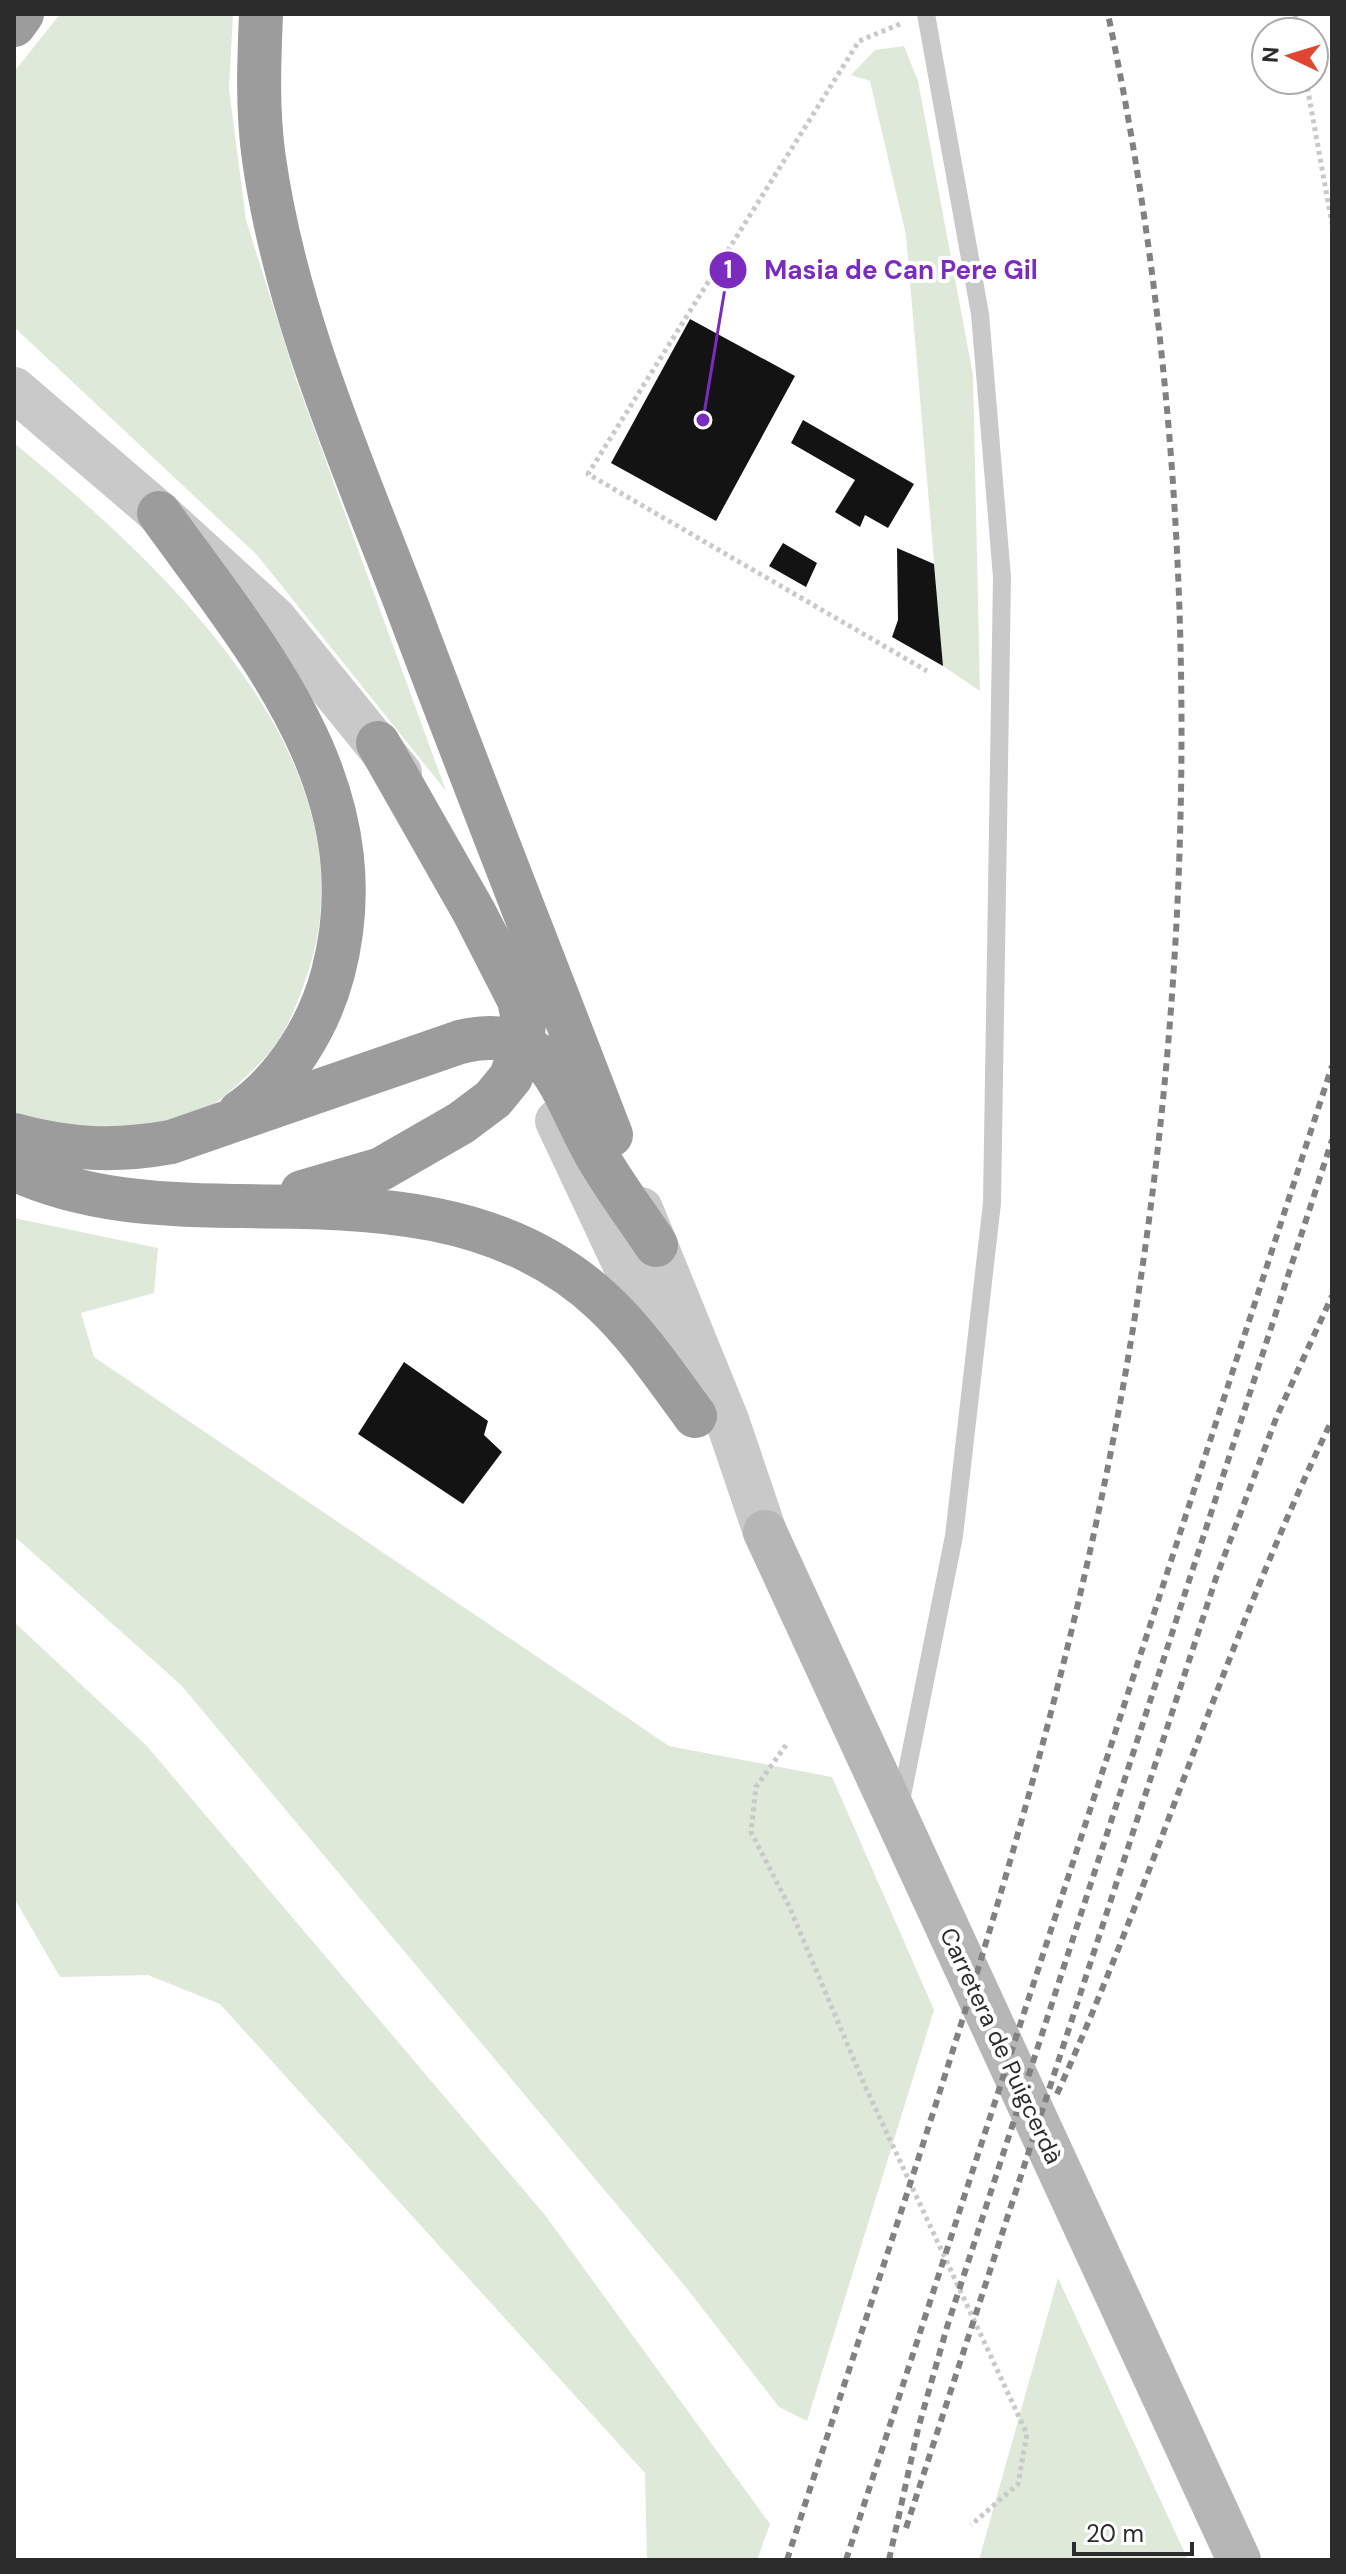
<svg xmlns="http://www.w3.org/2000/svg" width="1346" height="2574" viewBox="0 0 1346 2574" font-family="'DM Sans',sans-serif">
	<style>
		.green { fill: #dfe9d9 }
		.building { fill: #131313 }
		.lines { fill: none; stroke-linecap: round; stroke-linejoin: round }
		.path { stroke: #c9c9c9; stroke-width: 5; stroke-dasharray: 4 4; stroke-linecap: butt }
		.service { stroke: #c9c9c9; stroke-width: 18 }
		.tertiary { stroke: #c9c9c9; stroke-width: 44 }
		.secondary { stroke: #b6b6b6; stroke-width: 44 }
		.trunk { stroke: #9c9c9c; stroke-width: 44 }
		.rail { stroke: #818181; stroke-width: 6; stroke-dasharray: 8 6; stroke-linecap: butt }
		.labels { text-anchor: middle; stroke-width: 8; stroke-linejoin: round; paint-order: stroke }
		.street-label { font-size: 24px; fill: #2c2c2c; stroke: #fff }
		.leader { fill: none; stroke: #7b2cbf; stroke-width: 3 }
		.callout-dot { fill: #7b2cbf; stroke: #fff; stroke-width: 3 }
		.mark-label { font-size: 24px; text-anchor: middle; font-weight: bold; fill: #fff }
		.callout-label { font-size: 26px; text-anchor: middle; font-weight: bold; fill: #7b2cbf; stroke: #fff; stroke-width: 8; stroke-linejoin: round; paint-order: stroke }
	</style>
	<rect width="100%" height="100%" fill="#fff"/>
	<path class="green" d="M 60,14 L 233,14 L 229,89 L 246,220 L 296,379 L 446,791 L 257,555 L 14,327 L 14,72 Z
		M 904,46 L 918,81 L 973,375 L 980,691 L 943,666 L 906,235 L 870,81 L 851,75 L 875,50 Z
		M 14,443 C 159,562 376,759 309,969 C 298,1003 285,1039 259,1064 C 239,1083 218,1106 192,1116 C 177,1123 155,1123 139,1126 C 125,1128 110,1133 97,1133 C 71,1133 40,1122 14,1116 Z
		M 14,1218 L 158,1248 L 154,1293 L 81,1313 L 94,1357 L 669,1746 L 832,1777 L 934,2010 L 807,2421 L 779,2407 L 685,2286 L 181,1685 L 14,1536 Z
		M 14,1622 L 146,1745 L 545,2215 L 770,2524 L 757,2560 L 647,2560 L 645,2473 L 220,2004 L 148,1975 L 60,1977 L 14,1898 Z
		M 1058,2278 L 1188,2560 L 979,2560 Z"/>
	<path class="building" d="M 690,319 L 795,376 L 716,521 L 611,463 Z
		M 803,420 L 914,484 L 888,528 L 865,515 L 860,527 L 835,512 L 855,480 L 791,443 Z
		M 783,543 L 817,563 L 806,587 L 769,566 Z
		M 897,548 L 934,564 L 943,666 L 892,637 L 898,620 Z
		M 404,1362 L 488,1421 L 484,1435 L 502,1452 L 463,1504 L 358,1434 Z"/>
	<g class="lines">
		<path class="path" d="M 1295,14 L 1298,32
			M 900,24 L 859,41 L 588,474 L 927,671
			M 1306,80 L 1332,224
			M 786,1745 L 756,1787 L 751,1832 L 789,1906 L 865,2086 L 1027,2434 L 1018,2484 L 971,2525"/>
		<path class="service" d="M 900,1806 L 954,1536 L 992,1203 L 1002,577 L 980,314 L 926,14"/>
		<path class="tertiary" d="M 14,389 L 159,513 L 275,619 L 400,773
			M 557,1121 L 676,1374
			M 641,1209 L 727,1420 L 765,1532"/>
		<path class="secondary" d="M 765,1532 L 1239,2560"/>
		<path class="trunk" d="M 261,14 C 259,62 257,111 264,159 C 286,314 351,460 407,606 C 473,782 543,958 611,1135
			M 14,25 L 22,14
			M 159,513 C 259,652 381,789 333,973 C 319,1026 286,1080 240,1112
			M 14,1135 C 68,1150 116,1152 171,1142 L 460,1042 C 547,1021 559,1086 592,1147 C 610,1181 635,1213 656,1245
			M 14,1169 C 83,1201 159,1205 233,1206 C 364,1207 502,1206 604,1303 C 639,1336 666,1377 695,1416
			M 302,1192 L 381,1169 L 461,1123 L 493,1099 L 511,1077 L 522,1045 L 524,1024 L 519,1000 L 474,912 L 378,743"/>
		<path class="rail" d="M 1057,2094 C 1157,1873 1226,1639 1332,1420
			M 906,2528 L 1216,1578 L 1277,1416 L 1332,1296
			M 787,2560 C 896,2221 1018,1882 1094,1533 C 1203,1035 1213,514 1108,14
			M 846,2560 L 1332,1066
			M 889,2560 L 918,2429 L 947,2327 L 1332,1140"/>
	</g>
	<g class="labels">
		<g class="street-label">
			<text transform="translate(1001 2046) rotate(65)" y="8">Carretera de Puigcerdà</text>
		</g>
	</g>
	<path class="leader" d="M703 420L728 270"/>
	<g class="callout-dot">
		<circle cx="703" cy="420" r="8"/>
		<circle cx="728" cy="270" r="20"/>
	</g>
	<g class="mark-label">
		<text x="728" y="278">1</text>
	</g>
	<g class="callout-label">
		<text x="901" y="279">Masia de Can Pere Gil</text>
	</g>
	<rect width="1346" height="2574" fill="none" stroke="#2c2c2c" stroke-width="32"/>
	<g transform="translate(1290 56) rotate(274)"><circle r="38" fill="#ffffff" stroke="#ababab" stroke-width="2"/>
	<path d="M0-6L14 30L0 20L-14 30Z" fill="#df4732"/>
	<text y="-12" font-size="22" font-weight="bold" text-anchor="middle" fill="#2c2c2c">N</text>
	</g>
	<path d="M1074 2542v12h118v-12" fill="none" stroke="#2c2c2c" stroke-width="4"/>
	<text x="1086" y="2542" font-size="24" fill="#2c2c2c" stroke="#ffffff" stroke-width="6" paint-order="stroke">20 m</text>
</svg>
